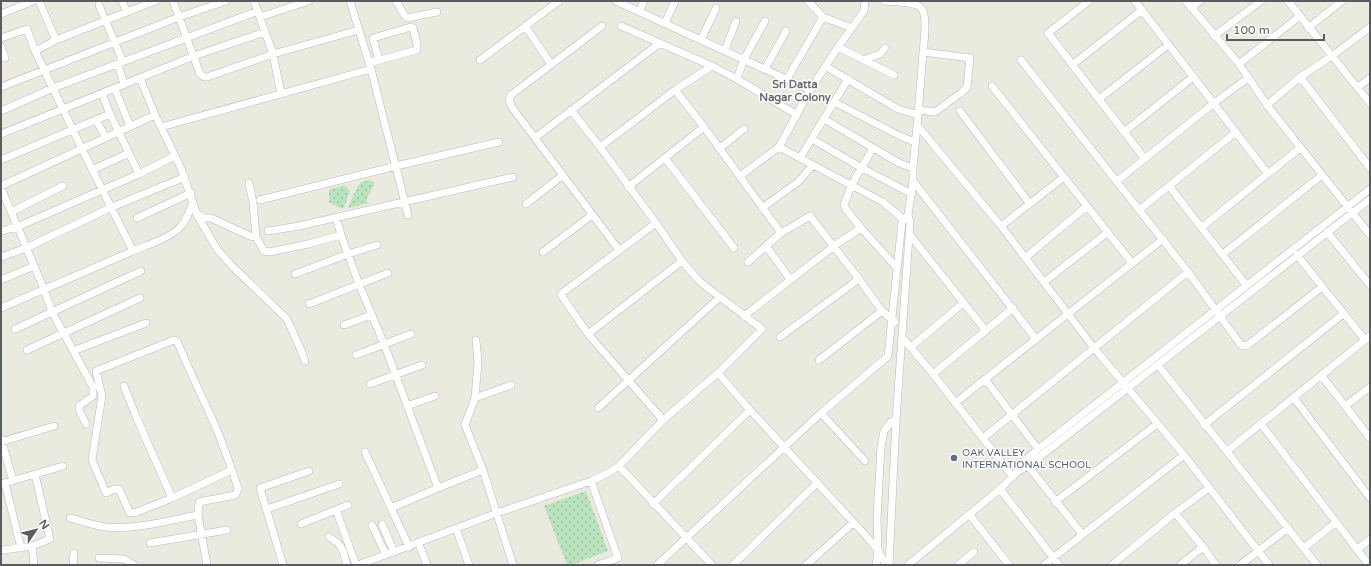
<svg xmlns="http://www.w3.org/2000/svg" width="1371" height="566" viewBox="0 0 1371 566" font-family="'Varela Round',sans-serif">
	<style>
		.green { fill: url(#green-dots) }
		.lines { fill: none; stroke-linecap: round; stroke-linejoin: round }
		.minor-casing { stroke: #b7b9be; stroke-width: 8 }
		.minor { stroke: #fff; stroke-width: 7 }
		.service-dot { fill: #5c6f8a; stroke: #fff; stroke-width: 1.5 }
		.labels { text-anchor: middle; stroke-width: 3; stroke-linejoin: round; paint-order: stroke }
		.service-label { font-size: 10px; fill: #4e5e75; stroke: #fff; text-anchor: start }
		.neighbourhood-label { font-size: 11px; font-weight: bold; fill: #696d72; stroke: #fff }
	</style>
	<defs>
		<pattern id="green-dots" width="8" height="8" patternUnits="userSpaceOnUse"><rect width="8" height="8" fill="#bae4bd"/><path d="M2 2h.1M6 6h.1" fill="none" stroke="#9abc9d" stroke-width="1.8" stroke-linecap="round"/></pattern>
	</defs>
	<rect width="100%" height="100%" fill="#ebeadf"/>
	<path class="green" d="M 368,180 L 375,183 L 366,200 L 369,203 L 348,208 C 352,199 355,190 361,182 Z
		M 344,185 L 350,191 L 344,208 L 340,208 L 329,202 L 329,190 Z
		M 586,491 L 608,551 L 571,565 L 567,565 L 544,506 Z"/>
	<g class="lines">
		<defs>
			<path id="minor" d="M 39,1 L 56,40
				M 122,1 L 127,12
				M 173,1 L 200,74 L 204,77 L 207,77 L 273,54 L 359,30
				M 254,1 L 273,54 L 281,94
				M 350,1 L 371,69 L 408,215
				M 396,1 L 405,16 L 407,18 L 437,12
				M 616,1 L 810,90
				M 808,1 L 823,17 L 852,28
				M 884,1 C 893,2 915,1 921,8 C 928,15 924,42 923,52
				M 1089,1 L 1048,33 L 1145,159
				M 1135,1 L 1268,174
				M 1186,1 L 1239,64 L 1267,105 L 1370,235
				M 1288,1 L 1370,103
				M 99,5 L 123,62
				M 1191,8 L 1200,1
				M 639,12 L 644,1
				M 1,14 L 33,1
				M 260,17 L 309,1
				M 665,23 L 675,1
				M 525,26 L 551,64
				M 602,26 L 511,95 L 509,99 L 511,106 L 619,250
				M 621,26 L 712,66 L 737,79 L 797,115
				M 1308,28 L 1342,1
				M 1214,36 L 1261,1
				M 1,38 L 27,29 L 35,51 L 82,149 L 133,251 L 1,308
				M 701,40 L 716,8
				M 1,47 L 5,58
				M 838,47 L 894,75
				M 725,50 L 736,21
				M 35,51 L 56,40 L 155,1
				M 480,60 L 559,1
				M 863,60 L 880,54 L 885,48
				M 1021,60 L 1188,272 L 1241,345 L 1245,346 L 1249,344 L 1322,287
				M 369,63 L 413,51 L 417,50 L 417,44 L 413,28 L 411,27 L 373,38 L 379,60
				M 118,64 L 124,85
				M 1239,64 L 1300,16
				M 1072,65 L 1142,10
				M 825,66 L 898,109 L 918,115 L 923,52 L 970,58 L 967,87 L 961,93 L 935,112 L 918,110
				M 765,69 L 786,31
				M 1300,77 L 1370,168
				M 140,78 L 155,115 L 181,168 L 197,215 L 217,249 L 232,266 L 287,319 L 301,350 L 305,361
				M 737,79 L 744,59 L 765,21
				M 787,79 L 823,17
				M 992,86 L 1132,263
				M 1,87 L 179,17 L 226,1
				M 1358,87 L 1370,78
				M 115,89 L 130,126
				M 675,90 L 704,127 L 781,233
				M 102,94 L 110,114 L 139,174
				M 1099,99 L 1168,45
				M 834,102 L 902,137 L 915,142
				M 1267,105 L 1300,77 L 1332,56 L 1370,27
				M 1,111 L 53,88 L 258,11
				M 960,111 L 1030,204
				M 824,119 L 899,163 L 913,168
				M 96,120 L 106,138
				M 917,125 L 1001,226 L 1094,348 L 1184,455 L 1269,565
				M 161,127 L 371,69
				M 1124,132 L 1193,77
				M 1,134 L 194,56 L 265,32
				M 536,137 L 660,43
				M 812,139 L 862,168 L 912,194
				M 600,147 L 675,90 L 712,66
				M 779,147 L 883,202 L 904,220
				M 720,148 L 744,129
				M 873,148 L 851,186 L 844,205 L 845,208 L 861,228 L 897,268
				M 665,158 L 734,248
				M 800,158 L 848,79
				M 1,160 L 110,114
				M 92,170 L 129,153
				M 740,176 L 779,147 L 810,90 L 838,47 L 864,11 L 865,1
				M 913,181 L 1036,339
				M 1117,181 L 1214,103 L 1248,78
				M 249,183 L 253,202 L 256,237 L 264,251 L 270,252 L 308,244 L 341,235
				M 1,186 L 155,115
				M 1169,186 L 1246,285
				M 628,187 L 704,127
				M 1,188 L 44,289 L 52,312 L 93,387 L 93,396 L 79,406 L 79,410 L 86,424
				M 260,200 L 396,166 L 499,142
				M 526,204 L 563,175
				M 762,208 L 798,182 L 813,165
				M 1139,210 L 1236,132
				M 11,212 L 63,186
				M 198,215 L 204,218 L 211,218 L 250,236 L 256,237
				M 336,217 L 341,235 L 359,284 L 384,344 L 438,488
				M 137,218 L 191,193
				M 656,223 L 562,293 L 561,295 L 588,334 L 663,420
				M 1001,226 L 1064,177
				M 1202,227 L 1300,148
				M 1,231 L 17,227 L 139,174 L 175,156
				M 268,231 L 299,226 L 513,177
				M 1327,232 L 1370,285
				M 910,235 L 986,331
				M 766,246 L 790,279
				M 133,251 C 147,245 173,237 182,225 C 187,219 190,210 193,202
				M 543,252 L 592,215
				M 1223,254 L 1322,175
				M 1297,255 L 1365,340
				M 1,257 L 26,248 L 112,207 L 185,177
				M 1025,258 L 1087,206
				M 748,262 L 781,233 L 810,216 L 859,279 L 882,311 L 895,322
				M 295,274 L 348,254 L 377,245
				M 1,280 L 34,266
				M 1044,282 L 1108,232
				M 309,304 L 388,273
				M 744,316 L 834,246 L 861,228
				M 344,325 L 371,315
				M 15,329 L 141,271
				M 588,334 L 682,261
				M 780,337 L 859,279
				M 902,337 L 933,374 L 1013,477
				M 476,340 L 478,362 L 475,398 L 465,425 L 483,470 L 513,565
				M 911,347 L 963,303
				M 27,350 L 140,298
				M 73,351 L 146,323
				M 356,355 L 411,334
				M 819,360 L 882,311
				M 1158,365 L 1317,565
				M 718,373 L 750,410 L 867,537 L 878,550 L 886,565
				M 933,374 L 1013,308
				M 1321,375 L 1370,438
				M 985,379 L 1038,449
				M 370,384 L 422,365
				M 124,386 L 135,414 L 172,498
				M 475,398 L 511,385
				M 1294,398 L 1370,498
				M 955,403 L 1163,239
				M 407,406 L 435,396
				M 1345,406 L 1370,387
				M 598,408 L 720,297
				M 821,413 L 865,461
				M 1261,424 L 1369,565
				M 1204,425 L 1343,314
				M 983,438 L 1188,272
				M 1,439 L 13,481
				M 1,442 L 54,426
				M 1227,451 L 1370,336
				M 365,452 L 409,547
				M 619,466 L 712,565
				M 1028,466 L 1082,534
				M 1017,472 L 1021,464 L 1038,449 L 1370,189
				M 591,481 L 618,558 L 598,565
				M 5,483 L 21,548
				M 1,484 L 63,466
				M 1000,489 L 1059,565
				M 1055,502 L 1157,424
				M 653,504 L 750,410
				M 391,508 L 438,488 L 483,470
				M 267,509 L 339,484
				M 336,510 L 356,565
				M 1175,513 L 1203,547 L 1216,565
				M 969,514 L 1009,565
				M 70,518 C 82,521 94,526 106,527 C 135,530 170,520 198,515
				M 301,524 L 348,505
				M 382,524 L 394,552
				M 372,525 L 386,555
				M 456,528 L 469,565
				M 329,537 C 343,545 343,550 347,565
				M 418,542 L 427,565
				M 150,543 L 227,530
				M 32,546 L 50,539 L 35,474
				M 1304,548 L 1335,523
				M 4,550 L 32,546 L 34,565
				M 1357,550 L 1370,539
				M 99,558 L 124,559 L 134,565
				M 73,565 L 74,553
				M 207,565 L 198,515 L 199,502 L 235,495 L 238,490 L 238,488 C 230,465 223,443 213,421 C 201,394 188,368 177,341 L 174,340 L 96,371 L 102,396 L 92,460 L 106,493 L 115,489 L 119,489 L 130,513 L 137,512 L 172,498 L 232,470
				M 283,565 L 260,488 L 309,471
				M 358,565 L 497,513 L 591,481 L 608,473 L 619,466 L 663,420 L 718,373 L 762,329 L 700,282 L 682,261 L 656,223 L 600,147 L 571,110
				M 657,565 L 821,413 L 888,356 L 902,222 L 908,215
				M 733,565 L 817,483
				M 806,565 L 853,523
				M 876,565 L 878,550 L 877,519 L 881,447 L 884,431 L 891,422 L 896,420
				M 889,565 L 896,420 L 910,222 L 908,215 L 913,181 L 913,168 L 918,115
				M 908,565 L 1000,489 L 1017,472 L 1028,466 L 1370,199
				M 958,565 L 974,552
				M 1044,565 L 1184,455
				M 1112,565 L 1175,513 L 1209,488
				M 1180,565 L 1203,547
				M 1240,565 L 1288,528"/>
		</defs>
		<use href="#minor" class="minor-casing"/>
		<use href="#minor" class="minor"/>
	</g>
	<circle class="service-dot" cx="954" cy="458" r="4"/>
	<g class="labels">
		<g class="service-label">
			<text x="962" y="456">OAK VALLEY<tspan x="962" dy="12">INTERNATIONAL SCHOOL</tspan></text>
		</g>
		<g class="neighbourhood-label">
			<text x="795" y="88">Sri Datta<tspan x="795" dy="13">Nagar Colony</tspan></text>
		</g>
	</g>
	<rect width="1371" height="566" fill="none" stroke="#585b60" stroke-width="4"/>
	<g transform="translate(36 530) rotate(55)" stroke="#ffffff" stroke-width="3" paint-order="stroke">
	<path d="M0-3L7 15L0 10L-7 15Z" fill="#585b60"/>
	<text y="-6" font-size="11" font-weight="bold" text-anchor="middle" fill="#585b60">N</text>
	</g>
	<path d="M1227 34v6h97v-6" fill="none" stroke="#585b60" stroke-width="2"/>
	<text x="1233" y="34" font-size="12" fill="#585b60" stroke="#ffffff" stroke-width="3" paint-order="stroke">100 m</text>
</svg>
